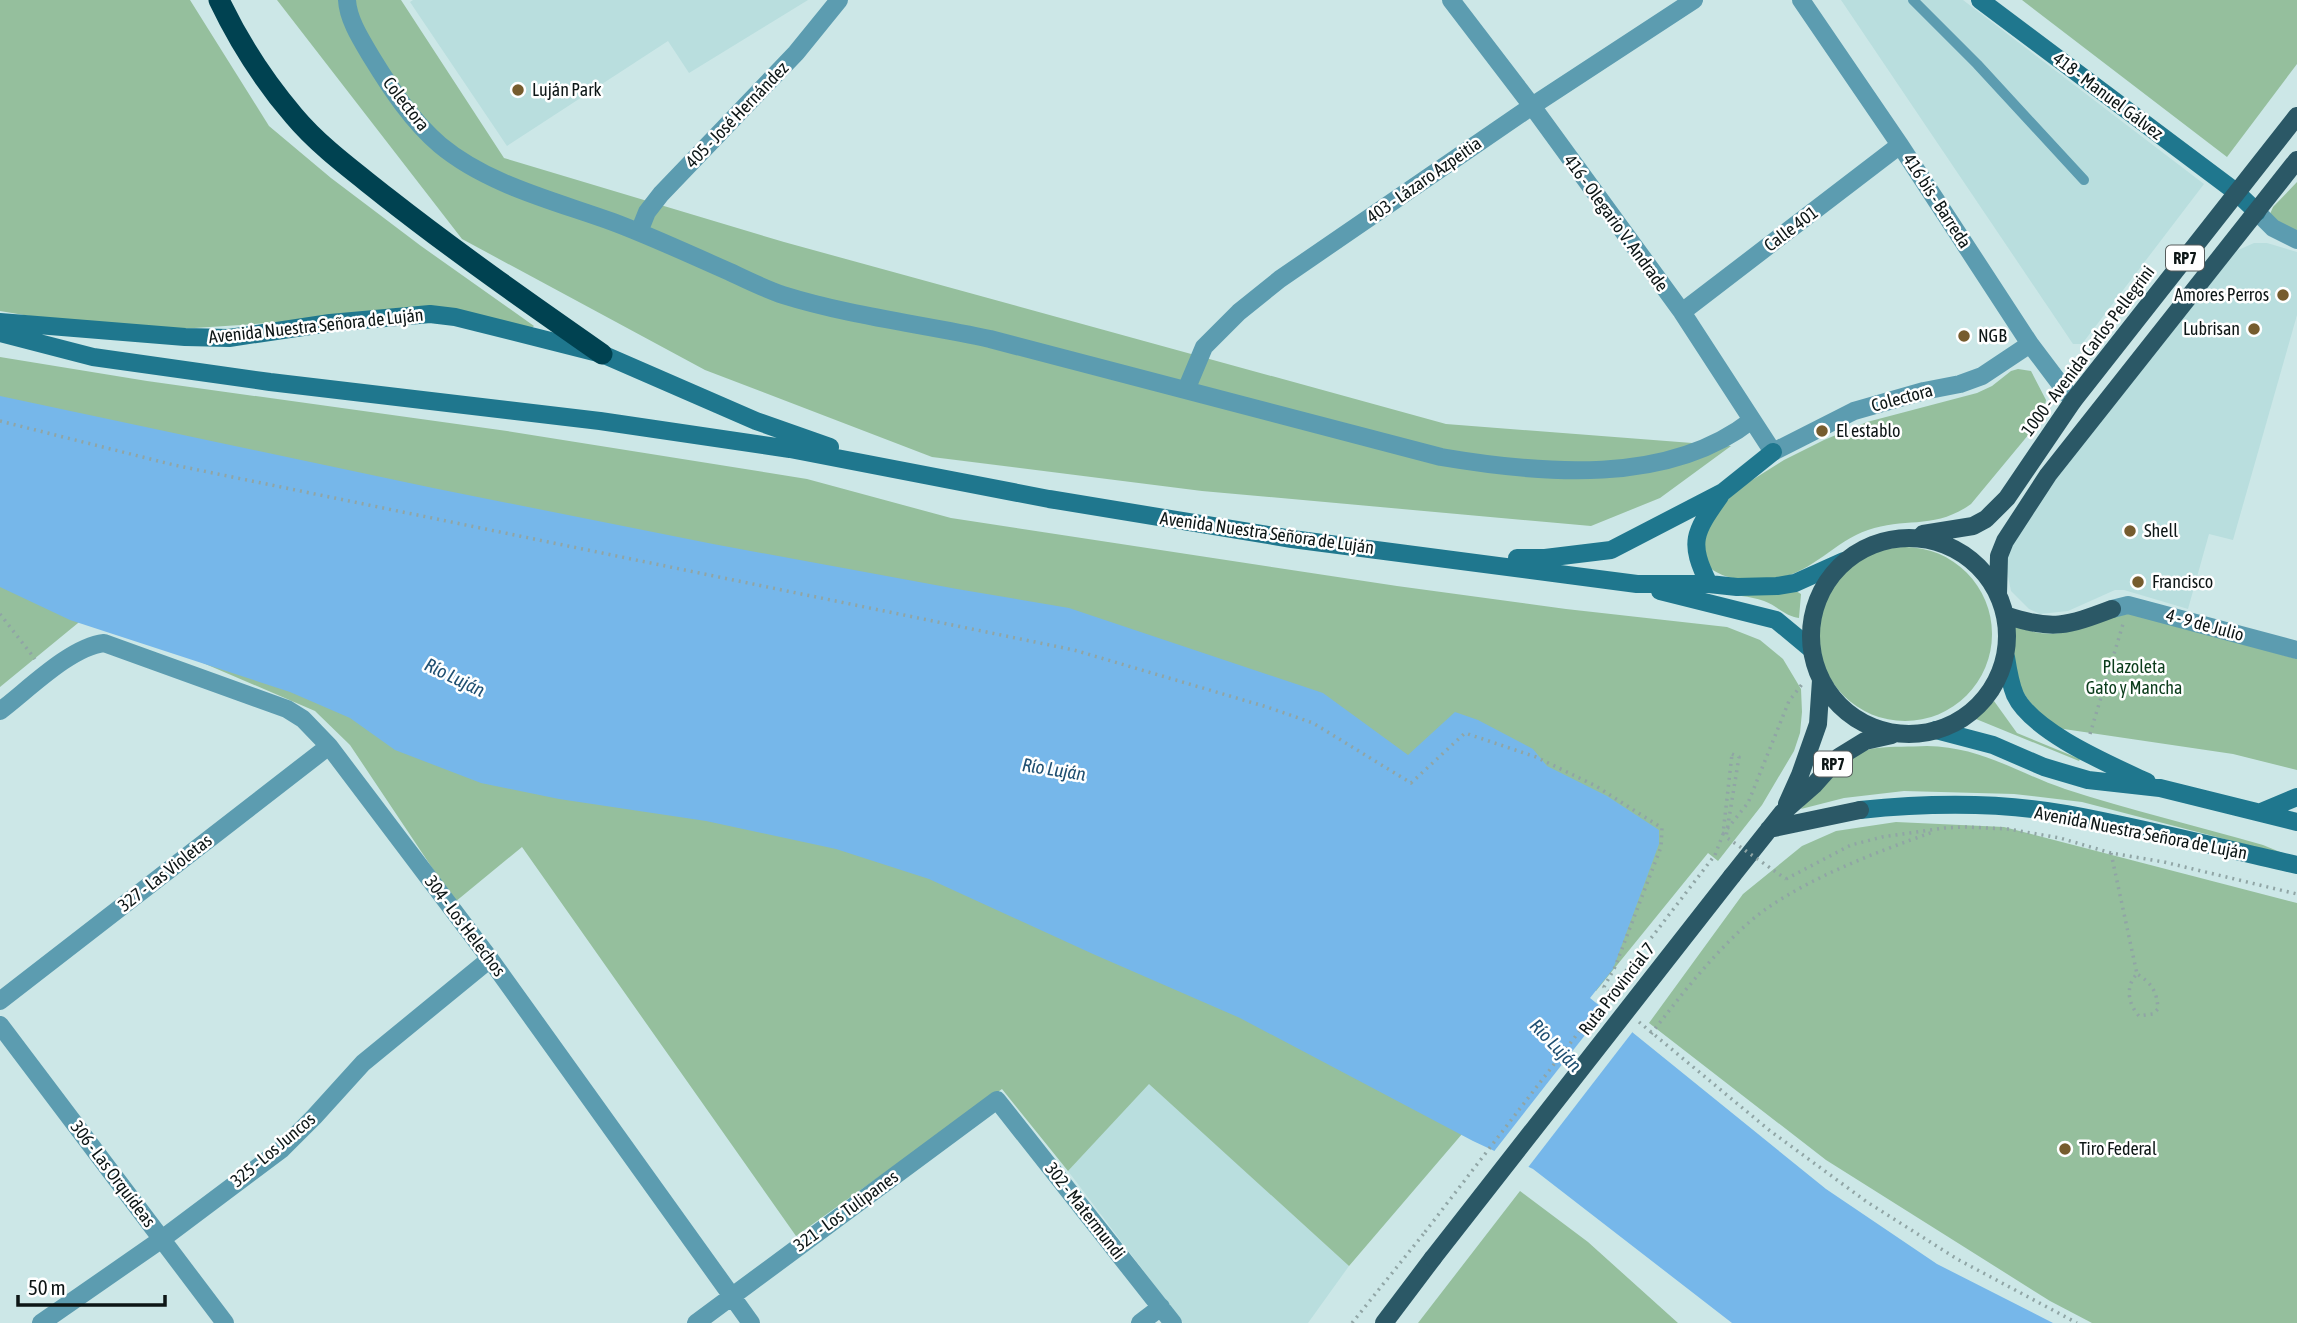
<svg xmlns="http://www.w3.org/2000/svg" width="2297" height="1323" viewBox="0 0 2297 1323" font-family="'Asap Condensed',sans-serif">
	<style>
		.built { fill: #b9dede }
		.green { fill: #95bf9d }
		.water { fill: #76b7ea }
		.pier { fill: #cce7e7 }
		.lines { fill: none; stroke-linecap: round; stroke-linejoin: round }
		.path { stroke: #90a5a5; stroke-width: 3.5; stroke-dasharray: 2 5; stroke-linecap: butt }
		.lane { stroke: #5c9cb0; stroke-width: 10 }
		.street { stroke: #5c9cb0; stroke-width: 18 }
		.secondary { stroke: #1f778e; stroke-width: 18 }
		.primary { stroke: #2b5866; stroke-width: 18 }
		.highway { stroke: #004251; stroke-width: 21 }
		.path-bridge { stroke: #90a5a5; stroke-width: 3.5; stroke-dasharray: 2 5; stroke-linecap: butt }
		.primary-bridge { stroke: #2b5866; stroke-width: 18 }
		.poi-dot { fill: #765c2e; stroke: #fff; stroke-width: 2.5 }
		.labels { text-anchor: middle; stroke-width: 5; stroke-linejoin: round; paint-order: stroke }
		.shield { fill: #fff; stroke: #565c5c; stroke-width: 2 }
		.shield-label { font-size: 16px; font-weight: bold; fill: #0d1616 }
		.poi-label { font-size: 18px; fill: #0d1616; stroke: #fff; text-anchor: start }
		.street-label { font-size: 18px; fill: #0d1616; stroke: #fff }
		.park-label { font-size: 18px; fill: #0b3c1b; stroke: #fff }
		.water-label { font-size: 19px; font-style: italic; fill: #205072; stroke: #fff }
	</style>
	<rect width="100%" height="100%" fill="#cce7e7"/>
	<path class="built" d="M 413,0 L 808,0 L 689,73 L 668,41 L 507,146 L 410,2 Z
		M 1841,0 L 1963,0 L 2204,184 L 2082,344 L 2073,344 Z
		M 2254,243 L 2267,243 L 2297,252 L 2297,315 L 2233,540 L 2209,534 L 2188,609 L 2124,590 L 2115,590 L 2068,611 L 2040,614 L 2029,609 L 2011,591 L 2006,567 L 2007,555 L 2023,521 L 2236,251 Z
		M 1149,1083 L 1349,1266 L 1308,1323 L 1183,1323 L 1068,1171 Z"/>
	<path class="green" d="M 0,0 L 190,0 L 269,126 L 331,178 L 421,246 L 534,326 L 531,329 L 452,311 L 179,329 L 30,316 L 0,311 Z
		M 277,0 L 401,0 L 504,158 L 784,242 L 1446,424 L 1731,446 L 1660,498 L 1591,526 L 1202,491 L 932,457 L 705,370 L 462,239 Z
		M 2022,0 L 2297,0 L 2297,64 L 2227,157 Z
		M 2297,182 L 2297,234 L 2285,231 L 2270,214 L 2273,207 Z
		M 0,357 L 147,381 L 507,431 L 807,479 L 951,518 L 1397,586 L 1566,609 L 1727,627 L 1760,640 L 1783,659 L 1801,689 L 1802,712 L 1800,733 L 1794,751 L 1762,805 L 1718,861 L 1708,853 L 1596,991 L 1524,914 L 0,435 Z
		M 2018,369 L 2031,371 L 2046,400 L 2043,417 L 1971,504 C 1935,530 1905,517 1868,530 C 1835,541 1813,572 1778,578 C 1769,580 1760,578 1751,579 C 1732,579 1721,577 1706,565 L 1702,533 L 1725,502 L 1741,487 L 1784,460 L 1824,440 L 1867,422 L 1977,393 L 1992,386 L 2011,371 Z
		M1818 634a87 87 0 1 1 174 0a87 87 0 1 1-174 0Z
		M 0,547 L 819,818 L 1498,1092 L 1349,1266 L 1149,1084 L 1068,1171 L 1002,1089 L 796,1236 L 522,847 L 455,902 L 350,745 L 315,711 L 89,614 L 0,687 Z
		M 1796,591 L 1801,594 L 1799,618 C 1786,617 1776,605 1764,601 C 1750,596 1733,595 1719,593 Z
		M 2134,613 L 2297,659 L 2297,770 L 2233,754 L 2057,728 C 2016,695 2013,678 2014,626 C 2070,647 2083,619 2134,613 Z
		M 1994,701 L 2017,733 L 2080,759 L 2079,761 L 1976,719 Z
		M 1927,746 C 1982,747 2015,772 2065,789 C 2130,810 2197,826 2263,845 L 2290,856 L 2082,802 L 2014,794 L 1904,791 L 1844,798 L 1801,809 C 1821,784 1842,752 1877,748 C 1893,746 1910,747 1927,746 Z
		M 1896,822 L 2004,827 L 2297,903 L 2297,1323 L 2092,1323 L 2050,1301 L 1826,1160 L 1649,1023 L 1743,894 L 1802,846 L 1836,831 Z
		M 1520,1191 L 1588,1242 L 1678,1323 L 1418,1323 Z"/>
	<path class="water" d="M 0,396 L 433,488 L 713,544 L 957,589 L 1069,608 L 1323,693 L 1408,755 L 1455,712 L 1478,720 L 1533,749 L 1547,766 L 1607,796 L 1659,830 L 1659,844 L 1613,969 L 1590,998 L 1826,1189 L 1937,1264 L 2053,1323 L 1732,1323 L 1533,1169 L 1473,1141 L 1240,1018 L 1093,954 L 929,879 L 836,849 L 706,821 L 559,799 L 481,783 L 395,750 L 350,718 L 290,692 L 70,620 L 0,587 Z"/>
	<path class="pier" d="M 1607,1007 L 1634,1030 L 1526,1170 L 1492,1154 Z"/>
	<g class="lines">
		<path class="path" d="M 0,421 L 174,465 L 1074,650 L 1267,707 L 1313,723 L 1411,783 L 1465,733 L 1536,757 L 1596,786 L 1662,828 L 1661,847 L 1615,967 L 1604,987 L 1614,997
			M 0,614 L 35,659
			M 2090,734 L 2123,624
			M 1723,834 L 1748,803 L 1789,701 L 1803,683
			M 2111,853 L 2137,974 C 2125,986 2128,1004 2139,1016 L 2153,1014 L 2158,1009 C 2157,992 2152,983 2137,974
			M 1715,855 L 1723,834 L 1732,754
			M 1786,879 L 1851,845 L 1882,837 L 1944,828 L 1966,827 L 2008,829 L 2060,838 L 2111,853 L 2164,862 L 2297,894
			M 1639,1022 L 1769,1130 L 1867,1202 L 1957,1259 L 2077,1323
			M 1651,1034 C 1681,995 1710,958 1746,925 C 1791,884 1876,852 1933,832
			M 1352,1323 L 1425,1232"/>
		<path class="lane" d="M 1913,0 L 1977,64 L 2084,180"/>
		<path class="street" d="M 347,0 C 348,20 362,41 372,58 C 391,89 412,121 440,145 C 488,185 555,201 613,222 C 653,237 691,255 730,272 C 747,280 765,289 783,295 C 850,316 921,324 990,339 L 1441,457 C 1541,474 1668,486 1752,420
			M 1451,0 L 1532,106 L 1682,312 L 1773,452 L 1854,411 L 1924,391 L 1960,384 L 1982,376 L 2030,344
			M 1801,0 L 1900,145 L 2030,344 L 2073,401
			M 2257,212 L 2273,228 L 2297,240
			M 639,232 L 647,212 L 661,194 L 796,53 L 839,0
			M 1682,312 L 1900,145
			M 1186,390 L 1204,347 L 1239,312 L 1280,279 L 1532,106 L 1694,0
			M 2112,609 L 2128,605 L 2297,650
			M 0,711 C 28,690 70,647 104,643 L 287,709 L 303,719 L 329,746 L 490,959 L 751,1323
			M 0,1001 L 329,746
			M 0,1025 L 225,1323
			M 41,1323 L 162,1239 L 282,1149 L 314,1117 L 363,1063 L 490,959
			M 696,1323 L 997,1100 L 1173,1323
			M 1140,1323 L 1161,1307"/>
		<path class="secondary" d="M 1980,0 L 2236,192 L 2257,212
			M 0,322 L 185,337 L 229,338 L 330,323 L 430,314 L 455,317 L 602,354 L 756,421 L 830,447
			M 0,333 L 93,357 L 270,382 L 600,421 L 790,449 L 1049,499 L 1292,539 L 1637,584 L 1709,584 L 1737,587 L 1777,586 L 1795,583 L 1844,561
			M 1517,558 L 1545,558 L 1611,550 L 1723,492 L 1773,452
			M 1709,584 C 1688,542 1694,533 1720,496
			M 1660,591 L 1776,620 L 1811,649
			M 2006,657 C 2008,670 2010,683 2015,695 C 2032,732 2111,765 2147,782
			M 1936,730 L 1993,745 L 2044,767 L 2088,780 L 2160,788 L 2297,822
			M 1860,810 C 1928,803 1999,802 2067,814 C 2144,828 2221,848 2297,865
			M 2261,812 L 2297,797"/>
		<path class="primary" d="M 1923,534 L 1973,526 L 1986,519 L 2007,498 L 2073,401 L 2297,116
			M1811 636a98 98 0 1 1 196 0a98 98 0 1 1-196 0Z
			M 1998,594 L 1999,556 L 2005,541 L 2048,475 L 2297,160
			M 2005,615 C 2052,631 2067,626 2112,609
			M 1787,804 L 1800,775 L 1818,724 L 1821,680
			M 1769,829 L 1860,810
			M 1732,876 L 1782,813 L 1814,785 L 1839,757 L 1865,741 L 1892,735
			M 1384,1323 L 1433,1258"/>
		<path class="highway" d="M 219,0 C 239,42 264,81 294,116 C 320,147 355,172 386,197 C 456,252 529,303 602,354"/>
		<path class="path-bridge" d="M 1732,754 L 1739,757 L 1726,837 L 1786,879
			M 1425,1232 L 1715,855"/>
		<path class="primary-bridge" d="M 1433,1258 L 1732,876"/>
	</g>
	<g class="poi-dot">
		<circle cx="518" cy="90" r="7"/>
		<circle cx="2283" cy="295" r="7"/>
		<circle cx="2254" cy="329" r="7"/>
		<circle cx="1964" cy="336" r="7"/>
		<circle cx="1822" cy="431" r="7"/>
		<circle cx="2130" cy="531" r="7"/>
		<circle cx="2138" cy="582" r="7"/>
		<circle cx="2065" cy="1149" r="7"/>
	</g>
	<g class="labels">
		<g class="shield">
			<rect x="2166" y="245.5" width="38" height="25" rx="5"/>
			<rect x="1814" y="751.5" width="38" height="25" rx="5"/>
		</g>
		<g class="shield-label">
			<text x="2185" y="264">RP7</text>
			<text x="1833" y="770">RP7</text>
		</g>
		<g class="poi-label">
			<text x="532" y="96">Luján Park</text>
			<text x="2269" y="301" text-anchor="end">Amores Perros</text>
			<text x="2240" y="335" text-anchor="end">Lubrisan</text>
			<text x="1978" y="342">NGB</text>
			<text x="1836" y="437">El establo</text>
			<text x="2144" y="537">Shell</text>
			<text x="2152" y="588">Francisco</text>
			<text x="2079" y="1155">Tiro Federal</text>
		</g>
		<g class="street-label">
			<text transform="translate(2108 96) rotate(37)" y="6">418 - Manuel Gálvez</text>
			<text transform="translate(406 104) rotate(52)" y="6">Colectora</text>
			<text transform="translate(737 115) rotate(-46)" y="6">405 - José Hernández</text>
			<text transform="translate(1424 180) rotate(-35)" y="6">403 - Lázaro Azpeitia</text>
			<text transform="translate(1937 201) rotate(57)" y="6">416 bis - Barreda</text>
			<text transform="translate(1616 223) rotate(54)" y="6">416 - Olegario V. Andrade</text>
			<text transform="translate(1791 229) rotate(-37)" y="6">Calle 401</text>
			<text transform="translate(316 326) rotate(-6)" y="6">Avenida Nuestra Señora de Luján</text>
			<text transform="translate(2088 351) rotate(-53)" y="6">1000 - Avenida Carlos Pellegrini</text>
			<text transform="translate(1902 398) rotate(-15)" y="6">Colectora</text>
			<text transform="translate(1267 533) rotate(8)" y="6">Avenida Nuestra Señora de Luján</text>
			<text transform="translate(2205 625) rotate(15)" y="6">4 - 9 de Julio</text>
			<text transform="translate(2141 833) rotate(11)" y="6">Avenida Nuestra Señora de Luján</text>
			<text transform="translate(165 873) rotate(-38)" y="6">327 - Las Violetas</text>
			<text transform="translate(465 926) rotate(53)" y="6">304 - Los Helechos</text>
			<text transform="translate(1617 989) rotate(-52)" y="6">Ruta Provincial 7</text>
			<text transform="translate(273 1150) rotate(-40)" y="6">325 - Los Juncos</text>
			<text transform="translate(113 1174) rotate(53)" y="6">306 - Las Orquídeas</text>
			<text transform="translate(846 1211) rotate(-36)" y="6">321 - Los Tulipanes</text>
			<text transform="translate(1085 1211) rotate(52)" y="6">302 - Matermundi</text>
		</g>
		<g class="park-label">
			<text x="2134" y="673">Plazoleta<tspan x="2134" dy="21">Gato y Mancha</tspan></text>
		</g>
		<g class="water-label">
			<text transform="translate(455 677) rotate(26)" y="7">Río Luján</text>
			<text transform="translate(1054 769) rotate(9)" y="7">Río Luján</text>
			<text transform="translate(1556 1045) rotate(46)" y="7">Río Luján</text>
		</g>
	</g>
	<path d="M18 1295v10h147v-10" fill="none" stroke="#0d1616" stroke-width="3.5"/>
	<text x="28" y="1295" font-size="21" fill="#0d1616" stroke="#ffffff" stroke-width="5" paint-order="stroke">50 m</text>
</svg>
